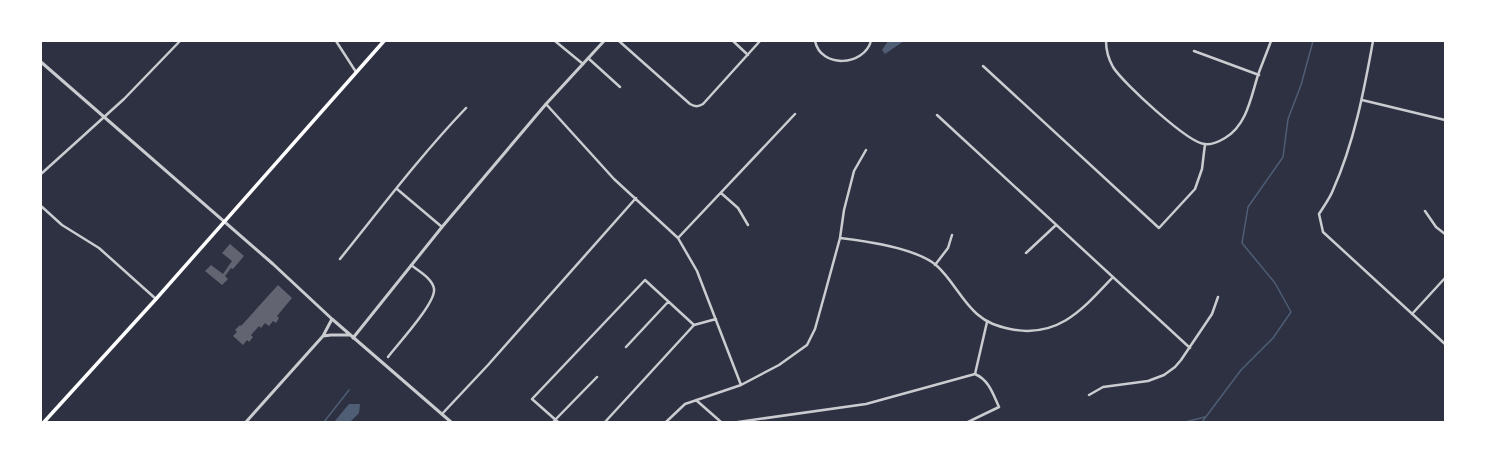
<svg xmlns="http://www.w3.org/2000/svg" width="1486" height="463" viewBox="0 0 1486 463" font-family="Helvetica,sans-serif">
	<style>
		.water { fill: #4f5d75 }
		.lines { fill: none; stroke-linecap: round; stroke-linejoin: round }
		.stream { stroke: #4f5d75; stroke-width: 1.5 }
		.building { fill: #626471 }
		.minor { stroke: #caccd0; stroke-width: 2.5 }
		.tertiary { stroke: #caccd0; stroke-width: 3 }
		.secondary { stroke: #fff; stroke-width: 3.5 }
	</style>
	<rect width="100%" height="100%" fill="#2d3142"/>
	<path class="water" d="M 888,41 L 904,41 L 885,54 L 882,50 Z
		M 349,404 L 360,404 L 359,413 L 350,422 L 334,422 Z"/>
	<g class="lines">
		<path class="stream" d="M 324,422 L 349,390
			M 1185,422 L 1205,417
			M 1202,422 L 1241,370 L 1273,338 L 1291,312 L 1275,283 L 1242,243 L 1248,207 L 1283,157 L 1288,119 L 1301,85 L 1313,41"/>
	</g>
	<path class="building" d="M 230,244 L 244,256 L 233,269 L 231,268 L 225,276 L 228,279 L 222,285 L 205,271 L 211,265 L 223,274 L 232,261 L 222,253 Z
		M 278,285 L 292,298 L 277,316 L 279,318 L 276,323 L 273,321 L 269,326 L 265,323 L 261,328 L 259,326 L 251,335 L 253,337 L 249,342 L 247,340 L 243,345 L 233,336 L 237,332 L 235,330 L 240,325 L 241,326 Z"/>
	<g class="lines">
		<path class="minor" d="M 336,41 L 356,72
			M 555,41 L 583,64
			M 619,41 L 690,104 C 695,107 698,107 703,104 L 760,41
			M 733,41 L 748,55
			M 815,41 C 821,69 864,66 871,41
			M 1106,41 C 1106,51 1108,58 1113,67 C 1122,82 1189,144 1205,144 C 1211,145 1220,141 1225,138 C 1247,125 1251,97 1258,75 C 1262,64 1267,52 1271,41
			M 1373,41 C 1364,91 1354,143 1333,190 C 1330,198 1324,206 1319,214 L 1323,232 L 1445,344
			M 1194,51 L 1259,75
			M 588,58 L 620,87
			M 983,66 L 1159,228 L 1195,189 L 1202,169 L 1205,144
			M 1362,100 L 1445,120
			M 546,104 L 614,179 L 678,238 L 697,271 L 741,385
			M 937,115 L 1190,348
			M 41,174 L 124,99 L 180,41
			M 397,189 L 442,227
			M 721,193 L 738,208 L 748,225
			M 41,206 L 62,225 L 99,248 L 156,299
			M 1425,211 L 1436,227 L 1445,234
			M 678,238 L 795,114
			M 840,238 C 866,241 915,248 936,265 C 952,279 961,300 977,314 C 987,323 997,326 1010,329 C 1058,339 1083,309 1113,277
			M 1026,253 L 1056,225
			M 340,259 C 381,208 421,155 466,108
			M 935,265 L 948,248 L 952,235
			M 1412,314 L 1445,278
			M 694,325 L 716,319
			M 626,347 L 668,302
			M 388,357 C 397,345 436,303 434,289 C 433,279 419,271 411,265
			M 975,374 L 987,322
			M 1089,395 L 1103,387 L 1148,381 L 1164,375 L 1175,367 L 1181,360 L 1212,314 L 1218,297
			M 696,400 L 721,422
			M 442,414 L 488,365 L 636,198
			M 553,422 L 597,377
			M 558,422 L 532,399 L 645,280 L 694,325 L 605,422
			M 666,422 L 685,404 L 741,385 L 779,365 L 807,345 L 815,329 L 825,293 L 840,238 L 844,210 L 854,171 L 866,150
			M 738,422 L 866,404 L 975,374 C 989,380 993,394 999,407 L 968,422"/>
		<path class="tertiary" d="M 41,62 L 273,264 L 332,319 L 451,422
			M 323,336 L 331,335 L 349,335
			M 353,338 L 442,227 L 546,104 L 604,41
			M 246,422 L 323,336 L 332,319"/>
		<path class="secondary" d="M 44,422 L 156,299 L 384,41"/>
	</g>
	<rect width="1486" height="463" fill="none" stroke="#ffffff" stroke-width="84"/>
</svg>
